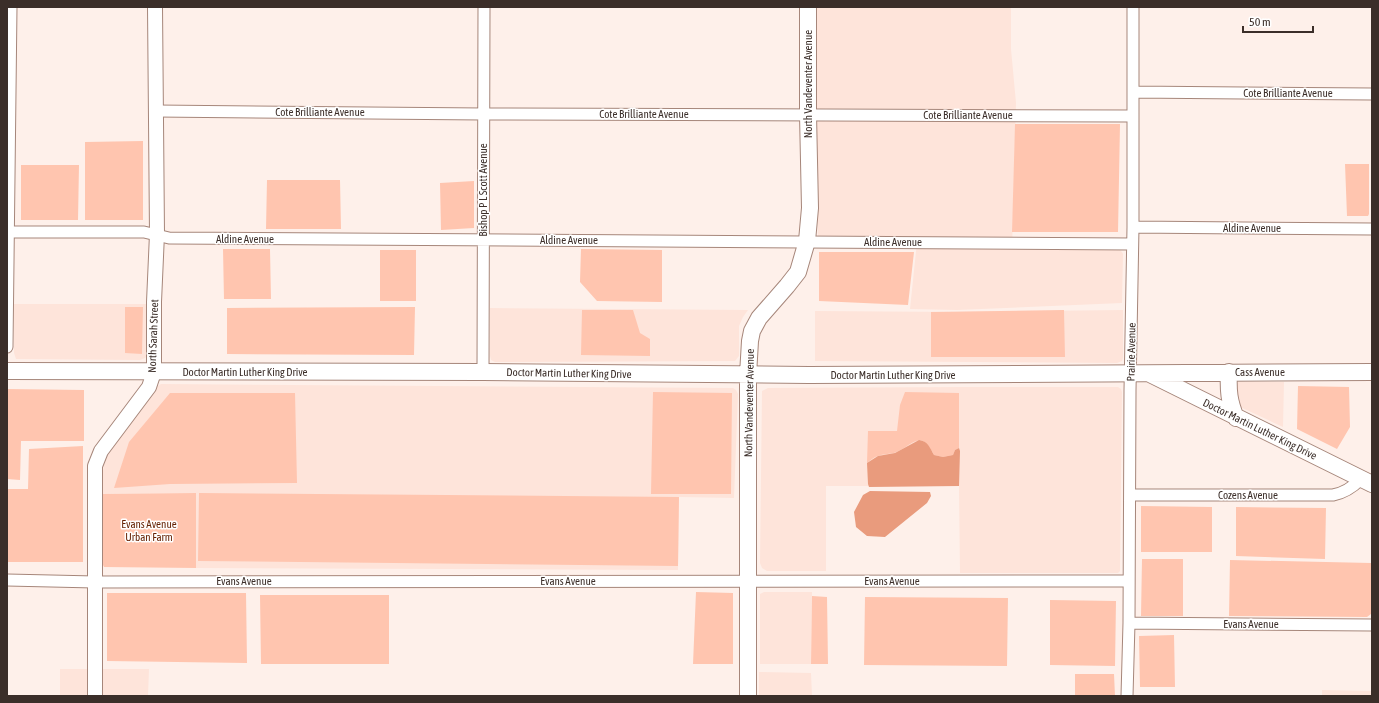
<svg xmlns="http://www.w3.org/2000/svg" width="1379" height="703" viewBox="0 0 1379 703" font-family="'Asap Condensed',sans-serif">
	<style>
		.built { fill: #fee4da }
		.green { fill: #ffc5af }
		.forest { fill: #e99b7d }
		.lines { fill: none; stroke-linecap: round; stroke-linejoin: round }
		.minor-casing { stroke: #a6867a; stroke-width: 13 }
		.tertiary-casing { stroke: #a6867a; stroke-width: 16 }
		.secondary-casing { stroke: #a6867a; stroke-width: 18 }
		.minor { stroke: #fff; stroke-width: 11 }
		.tertiary { stroke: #fff; stroke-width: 14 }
		.secondary { stroke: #fff; stroke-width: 16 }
		.labels { text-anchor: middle; stroke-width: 3; stroke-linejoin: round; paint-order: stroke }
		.street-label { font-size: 11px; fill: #3b2e29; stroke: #fff }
		.park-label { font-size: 11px; fill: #641f00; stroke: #fff }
	</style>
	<rect width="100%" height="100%" fill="#fef0ea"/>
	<path class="built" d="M 815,7 L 1011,7 L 1011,49 L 1016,103 L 1012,249 L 1119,249 L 1122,252 L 1123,254 L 1122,303 L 957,310 L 910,309 L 917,242 L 818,241 L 815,130 Z
		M 14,304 L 147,304 L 146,357 L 145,358 L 140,360 L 16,359 L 14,353 Z
		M 490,308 L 748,310 L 743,317 L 739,326 L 739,356 L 735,361 L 495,362 L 491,360 L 490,356 Z
		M 1123,310 L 1123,358 L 1122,361 L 1117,363 L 815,361 L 815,311 L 957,312 Z
		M 1238,382 L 1284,382 L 1283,427 L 1238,406 L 1236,384 Z
		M 161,384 L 733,388 L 736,390 L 738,394 L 734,498 L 679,497 L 678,570 L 196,568 L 196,493 L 102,494 L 103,471 L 105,458 L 108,451 L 156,387 Z
		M 962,387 L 1118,387 L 1121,389 L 1122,392 L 1120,571 L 1118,573 L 960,573 L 959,486 L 826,486 L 826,571 L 767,571 L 762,568 L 760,563 L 762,391 L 768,388 Z
		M 764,592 L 812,592 L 811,664 L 760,664 L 760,594 Z
		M 60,669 L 87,669 L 87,696 L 60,696 Z
		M 103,669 L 149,669 L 148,696 L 103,696 Z
		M 759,672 L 811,673 L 812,696 L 759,696 Z
		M 1322,690 L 1371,691 L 1371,696 L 1322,696 Z"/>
	<path class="green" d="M 1015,124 L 1120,124 L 1118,232 L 1012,232 Z
		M 143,141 L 143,220 L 85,220 L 85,142 Z
		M 1345,164 L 1369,164 L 1369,214 L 1368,216 L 1347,216 Z
		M 21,165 L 79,165 L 78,220 L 21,220 Z
		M 267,180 L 340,180 L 341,229 L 266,229 Z
		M 474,181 L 474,228 L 441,230 L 440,183 Z
		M 223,249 L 270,249 L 271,299 L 224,299 Z
		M 581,249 L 662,250 L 662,302 L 597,301 L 580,282 Z
		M 380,250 L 416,250 L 416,301 L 380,301 Z
		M 819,252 L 914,252 L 908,305 L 819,301 Z
		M 125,307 L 143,307 L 142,354 L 125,353 Z
		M 415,307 L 414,355 L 227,354 L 227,308 Z
		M 582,310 L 633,310 L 640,333 L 650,339 L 650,356 L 581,355 Z
		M 1064,310 L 1065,357 L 931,357 L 931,312 Z
		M 1298,386 L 1349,387 L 1350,427 L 1337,449 L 1297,429 Z
		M 7,389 L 84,390 L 84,441 L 21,441 L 20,480 L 7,479 Z
		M 653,392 L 732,393 L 731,494 L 651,494 Z
		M 905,392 L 959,393 L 959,448 L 955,450 L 953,455 L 943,457 L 934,455 C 920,427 913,446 894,453 C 889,454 883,454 878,456 C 874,457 871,460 867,463 L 868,431 L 897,431 L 900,405 Z
		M 170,393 L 295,393 L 297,483 L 170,484 L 114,488 L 129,442 Z
		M 83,446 L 83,562 L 7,562 L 7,489 L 28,489 L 29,449 Z
		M 196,493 L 196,568 L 104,567 L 102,563 L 102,494 Z
		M 199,493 L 679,497 L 678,566 L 198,561 Z
		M 1141,506 L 1212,507 L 1212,552 L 1141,552 Z
		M 1236,507 L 1326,508 L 1325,559 L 1236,556 Z
		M 1142,559 L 1183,559 L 1183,616 L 1141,616 Z
		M 1230,560 L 1371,563 L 1371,614 L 1367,617 L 1229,616 Z
		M 696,592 L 733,593 L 733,664 L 693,664 Z
		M 107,593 L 246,593 L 247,663 L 107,661 Z
		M 260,595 L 389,595 L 389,664 L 261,664 Z
		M 812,596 L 827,597 L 828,664 L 811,664 Z
		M 865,597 L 1008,598 L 1007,666 L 864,665 Z
		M 1050,600 L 1116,601 L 1115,666 L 1050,665 Z
		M 1174,635 L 1175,687 L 1140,687 L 1139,636 Z
		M 1075,674 L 1114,674 L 1115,696 L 1075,696 Z"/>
	<path class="forest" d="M 919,440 C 928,441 930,448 934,455 L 943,457 L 953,455 L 955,450 L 959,448 L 960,451 L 959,486 L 869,487 L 868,484 L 867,463 L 878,456 L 895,453 Z
		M 870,491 L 930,492 L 931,496 L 927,503 L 885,537 L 867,536 L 856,527 L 854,512 L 863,495 Z"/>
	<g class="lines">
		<defs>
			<path id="minor" d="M 1133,92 L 1372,94
				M 156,111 L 483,114 L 1132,116
				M 1133,227 L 1372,229
				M 7,232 L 144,232 L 169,238 L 1132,244
				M 7,347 L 11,7
				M 483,372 L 484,7
				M 1130,495 L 1333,495 C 1344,493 1353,487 1361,479
				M 7,580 L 95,582 L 1129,581
				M 1129,623 L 1372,625
				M 1127,696 L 1129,623 L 1130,391 L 1133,227 L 1133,7"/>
			<path id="tertiary" d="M 95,696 L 95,466 L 101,451 L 149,387 L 154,372 L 154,302 L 157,234 L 155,7"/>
			<path id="secondary" d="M 7,371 L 483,372 L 809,375 L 1372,372
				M 1229,372 C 1228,391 1229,401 1236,418
				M 1150,374 L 1372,484
				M 748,696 L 748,375 L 750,341 L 752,331 L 759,318 L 787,286 L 798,272 L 807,241 L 810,208 L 808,114 L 808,7"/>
		</defs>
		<use href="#minor" class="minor-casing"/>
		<use href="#tertiary" class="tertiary-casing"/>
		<use href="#secondary" class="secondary-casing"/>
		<use href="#minor" class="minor"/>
		<use href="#tertiary" class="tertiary"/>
		<use href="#secondary" class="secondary"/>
	</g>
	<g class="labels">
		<g class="street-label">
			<text transform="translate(808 84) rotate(-90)" y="4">North Vandeventer Avenue</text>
			<text x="1288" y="97">Cote Brilliante Avenue</text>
			<text x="320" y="116">Cote Brilliante Avenue</text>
			<text x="644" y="118">Cote Brilliante Avenue</text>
			<text x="968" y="119">Cote Brilliante Avenue</text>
			<text transform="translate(483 190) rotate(-90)" y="4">Bishop P L Scott Avenue</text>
			<text x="1252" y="232">Aldine Avenue</text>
			<text x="245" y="243">Aldine Avenue</text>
			<text x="569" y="244">Aldine Avenue</text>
			<text x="893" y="246">Aldine Avenue</text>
			<text transform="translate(153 336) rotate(-88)" y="4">North Sarah Street</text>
			<text transform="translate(1131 352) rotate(-89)" y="4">Prairie Avenue</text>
			<text x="245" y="376">Doctor Martin Luther King Drive</text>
			<text x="1260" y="376">Cass Avenue</text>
			<text transform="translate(569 373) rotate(1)" y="4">Doctor Martin Luther King Drive</text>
			<text x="893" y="379">Doctor Martin Luther King Drive</text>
			<text transform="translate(749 403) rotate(-89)" y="4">North Vandeventer Avenue</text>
			<text transform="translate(1260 429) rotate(26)" y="4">Doctor Martin Luther King Drive</text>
			<text x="1248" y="499">Cozens Avenue</text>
			<text x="244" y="585">Evans Avenue</text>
			<text x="568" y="585">Evans Avenue</text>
			<text x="892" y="585">Evans Avenue</text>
			<text x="1251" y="628">Evans Avenue</text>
		</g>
		<g class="park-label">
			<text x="149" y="528">Evans Avenue<tspan x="149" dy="13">Urban Farm</tspan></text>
		</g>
	</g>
	<rect width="1379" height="703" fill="none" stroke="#3b2e29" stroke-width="16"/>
	<path d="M1243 26v6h70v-6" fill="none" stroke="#3b2e29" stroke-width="2"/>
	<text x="1249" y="26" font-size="12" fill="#3b2e29" stroke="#ffffff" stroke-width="3" paint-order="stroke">50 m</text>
</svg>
